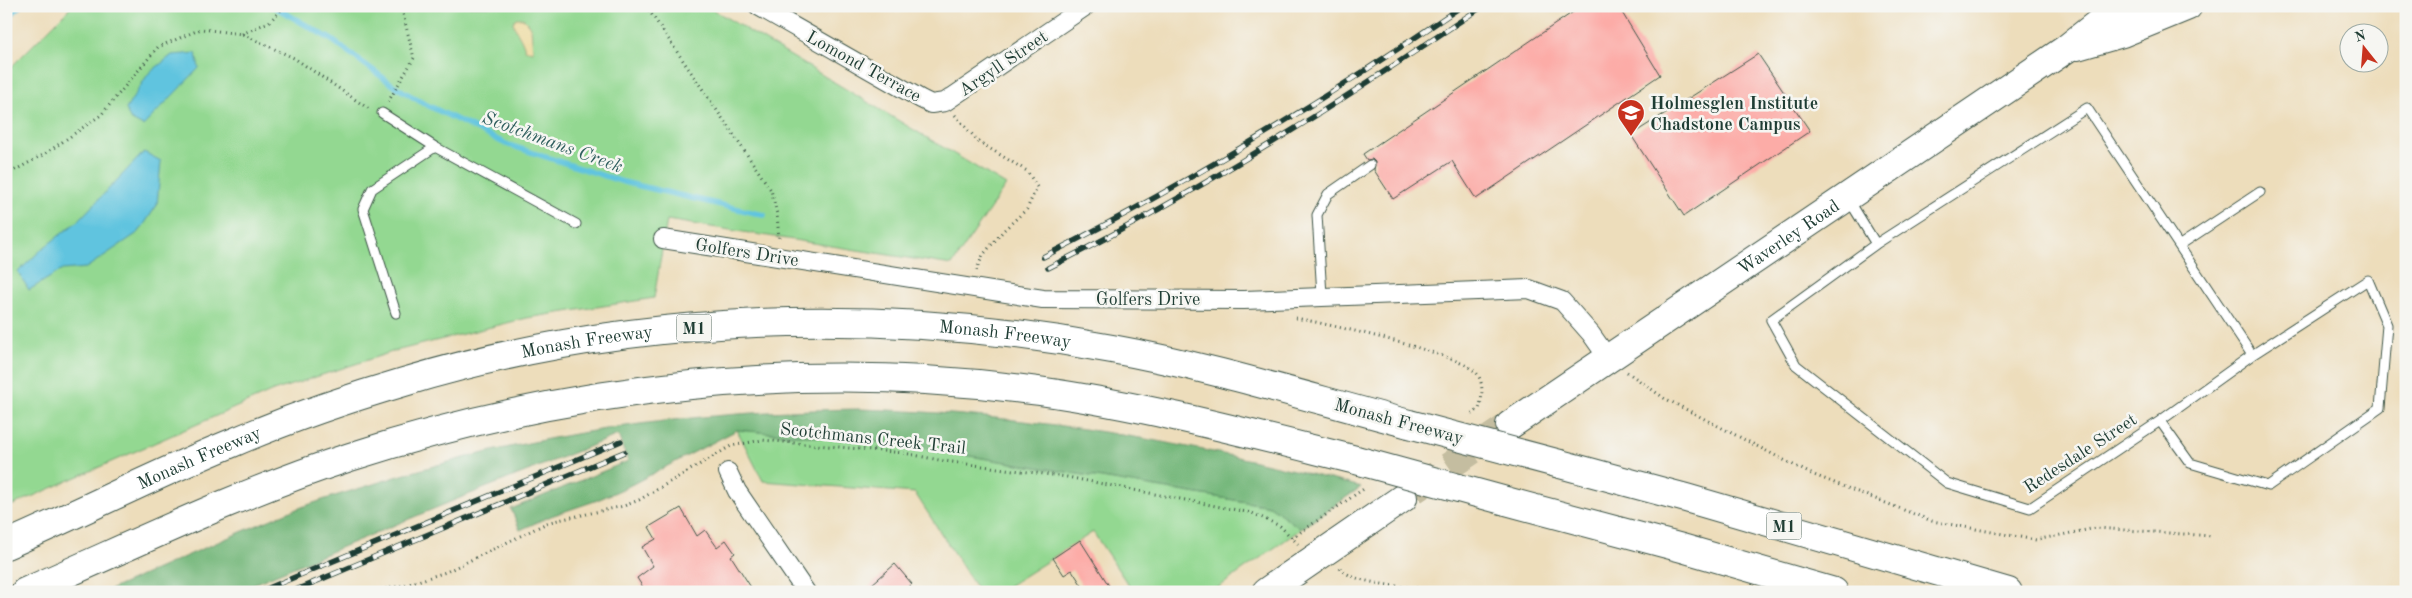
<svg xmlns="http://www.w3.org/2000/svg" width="2412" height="598" viewBox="0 0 2412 598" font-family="'Old Standard TT',serif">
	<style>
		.green { fill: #93d891; stroke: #598a62 }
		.forest { fill: #76b87b; stroke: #4a7a58 }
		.sand { fill: #eeda9e; stroke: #868c69 }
		.water { fill: #61c4df; stroke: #40808a }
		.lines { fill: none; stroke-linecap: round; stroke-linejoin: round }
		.stream { stroke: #61c4df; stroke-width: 5.5 }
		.building { fill: #fcaca7 }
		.primary-tunnel { stroke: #c4bda0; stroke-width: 28; stroke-dasharray: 28 14; stroke-linecap: butt }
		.service-casing { stroke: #3e5548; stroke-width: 11 }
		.minor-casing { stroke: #3e5548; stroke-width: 20 }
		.primary-casing { stroke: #3e5548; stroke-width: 30 }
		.motorway-casing { stroke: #3e5548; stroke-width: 30 }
		.path { stroke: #3e5548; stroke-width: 3; stroke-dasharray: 1 4; stroke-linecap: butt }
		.service { stroke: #fff; stroke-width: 9 }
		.minor { stroke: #fff; stroke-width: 18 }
		.primary { stroke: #fff; stroke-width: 28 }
		.motorway { stroke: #fff; stroke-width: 28 }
		.rail-casing { stroke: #1f3d34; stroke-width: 5.5 }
		.rail { stroke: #f6f6f2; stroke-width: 4; stroke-dasharray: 11; stroke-linecap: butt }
		.motorway-bridge-casing { stroke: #3e5548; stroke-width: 30; stroke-linecap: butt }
		.motorway-bridge { stroke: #fff; stroke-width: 28 }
		.labels { text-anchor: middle; stroke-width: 5; stroke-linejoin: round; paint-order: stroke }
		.shield { fill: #f6f6f2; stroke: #60746d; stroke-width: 1 }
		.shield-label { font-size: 16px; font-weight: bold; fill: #1f3d34 }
		.street-label { font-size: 18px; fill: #1f3d34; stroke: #f6f6f2 }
		.poi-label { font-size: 18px; font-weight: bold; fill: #1f3d34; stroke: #f6f6f2; text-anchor: start }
		.water-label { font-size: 19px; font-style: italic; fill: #305f5f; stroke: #f6f6f2 }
	</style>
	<rect width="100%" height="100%" fill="#f6f6f2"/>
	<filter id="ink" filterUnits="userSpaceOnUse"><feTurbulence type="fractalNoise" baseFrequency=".02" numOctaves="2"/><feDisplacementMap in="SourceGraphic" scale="10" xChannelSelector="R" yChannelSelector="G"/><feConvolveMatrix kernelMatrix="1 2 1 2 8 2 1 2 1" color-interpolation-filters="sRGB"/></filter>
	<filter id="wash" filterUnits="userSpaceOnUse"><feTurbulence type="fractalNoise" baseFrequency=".0096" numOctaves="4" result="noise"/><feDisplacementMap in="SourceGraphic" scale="20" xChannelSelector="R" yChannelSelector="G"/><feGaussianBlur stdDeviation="1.12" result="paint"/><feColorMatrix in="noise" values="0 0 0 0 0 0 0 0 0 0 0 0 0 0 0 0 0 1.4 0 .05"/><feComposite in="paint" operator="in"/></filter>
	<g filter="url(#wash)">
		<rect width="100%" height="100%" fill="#edddbb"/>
		<path class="green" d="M 72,6 L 707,6 L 1006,185 L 952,265 L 667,220 L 654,298 L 527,318 L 395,351 L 273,391 L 6,508 L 6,72 Z
			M 737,430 L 898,444 L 1270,506 L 1301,529 L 1212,592 L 1133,592 L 1093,532 L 999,592 L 979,592 L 915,493 L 763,481 Z"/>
		<path class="forest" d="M 859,409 C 1031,414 1195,443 1361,487 L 1301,529 L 1270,506 L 898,444 L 737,430 L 625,488 L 595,501 L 551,516 L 520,530 L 511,509 L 628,461 L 618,435 L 455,500 L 234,592 L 105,592 C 165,566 225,538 286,513 C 311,503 338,495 364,487 C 529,433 686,411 859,409 Z"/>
		<path class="sand" d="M 516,18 L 523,18 L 531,28 L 533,52 L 525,50 C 522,37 516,33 513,22 Z"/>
		<path class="water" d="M 196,53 L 199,68 L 143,126 L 130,119 L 126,109 L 148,74 L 172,55 Z
			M 144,152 L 161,161 L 157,205 L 139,232 L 86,268 L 62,270 L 29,290 L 18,272 L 42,249 L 78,221 Z"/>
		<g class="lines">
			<path class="stream" d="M 273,6 L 332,40 L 393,85 L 421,102 L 506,144 L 623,182 L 764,215
				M 6,19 L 20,6"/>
		</g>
		<g id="blocks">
			<path class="building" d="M 1582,6 L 1618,6 L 1660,75 L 1476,199 L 1452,161 L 1393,199 L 1374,170 L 1375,162 L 1372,159 L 1367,160 L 1363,154 Z
				M 1758,54 L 1810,131 L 1684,216 L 1631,135 Z
				M 681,508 L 697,536 L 705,530 L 717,547 L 726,540 L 735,553 L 731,556 L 754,592 L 646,592 L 637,578 L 653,566 L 642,547 L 656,539 L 649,527 Z
				M 1080,540 L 1113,592 L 1086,592 L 1072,570 L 1064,575 L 1053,558 Z
				M 895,564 L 912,584 L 903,592 L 863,592 Z"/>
		</g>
	</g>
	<g filter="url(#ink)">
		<use href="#blocks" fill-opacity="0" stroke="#3e5548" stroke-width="1"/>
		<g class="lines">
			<path class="primary-tunnel" d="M 1414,490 L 1510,425"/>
			<defs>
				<path id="service" d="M 2087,108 L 2252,355 L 2160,421 L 2030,508 L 1947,483 L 1796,365 L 1771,320 L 1876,244 Z
					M 382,113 L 435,147 L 576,224
					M 1849,200 L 1876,244
					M 2180,245 L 2260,192
					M 1322,295 L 1317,215 L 1328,194 L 1370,165
					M 396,313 L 363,209 L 372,189 L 435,147
					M 2160,421 L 2190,463 L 2268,486 L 2380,408 L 2387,325 L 2368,280 L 2252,355"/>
				<path id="minor" d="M 758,6 L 921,99 L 931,104 L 945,102 L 1086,6
					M 663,239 L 1043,299 L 1244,300 L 1529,289 L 1562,301 L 1591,334 L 1608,358
					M 728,472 L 737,491 L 806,592"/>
				<g id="primary">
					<path d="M 2077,46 L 2122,33 L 2188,6"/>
					<path id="s1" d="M 1510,425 L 2066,49 L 2111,13 L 2125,6"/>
					<path d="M 1266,592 L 1403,498"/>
				</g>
				<g id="motorway">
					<path d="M 1560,464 L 1686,498 L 2008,592"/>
					<path d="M 1506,501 L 1682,548 L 1834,592"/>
					<path id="s2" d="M 6,545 C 82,512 156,474 232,443 C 288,419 346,399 404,382 C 632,313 878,305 1112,349 C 1212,367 1310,398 1409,424"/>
					<path d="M 25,592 C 131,546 241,492 350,457 C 572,385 807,359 1039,391 C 1146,406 1251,434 1356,460"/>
				</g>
			</defs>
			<use href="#service" class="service-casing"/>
			<use href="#minor" class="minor-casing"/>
			<use href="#primary" class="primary-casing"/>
			<use href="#motorway" class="motorway-casing"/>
			<path class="path" d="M 646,6 L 771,190 L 777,214 L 779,239
				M 242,34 L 269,22 L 285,6
				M 388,102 L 414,58 L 401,6
				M 955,115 L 979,142 L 1027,171 L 1037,187 L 1027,209 L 1004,230 L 983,255 L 976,271
				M 6,175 L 45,154 L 101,115 L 158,47 L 201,29 L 242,34 L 294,58 L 369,109
				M 1296,318 C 1326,324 1466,354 1478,375 C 1484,385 1482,399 1479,409 L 1471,415
				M 1627,372 L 1664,398 L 1809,473 L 1932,521 L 2036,540 L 2096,528 L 2212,536
				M 1292,538 L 1365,488
				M 1340,568 C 1355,588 1440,589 1467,592
				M 371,592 L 405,585 L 446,572 L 549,522 L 624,506 L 639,500 L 731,446 L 762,440 L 904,453 L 944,461 L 1067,477 L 1252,513 L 1280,526 L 1298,544"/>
			<use href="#service" class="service"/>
			<use href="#minor" class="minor"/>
			<use href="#primary" class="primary"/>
			<use href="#motorway" class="motorway"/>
			<defs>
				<path id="rail" d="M 1043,257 C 1188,184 1327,98 1462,6
					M 1048,268 C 1200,192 1342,101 1483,6
					M 259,592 L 621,441
					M 291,592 L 624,452"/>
			</defs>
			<use href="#rail" class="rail-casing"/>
			<use href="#rail" class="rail"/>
			<defs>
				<path id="motorway-bridge" d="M 1409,424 L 1560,464
					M 1356,460 L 1506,501"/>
			</defs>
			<use href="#motorway-bridge" class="motorway-bridge-casing"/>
			<use href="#motorway-bridge" class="motorway-bridge"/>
		</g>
	</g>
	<defs>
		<symbol id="university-pin" viewBox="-11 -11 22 30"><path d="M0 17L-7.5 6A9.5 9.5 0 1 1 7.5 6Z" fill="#c8321e" stroke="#f6f6f2"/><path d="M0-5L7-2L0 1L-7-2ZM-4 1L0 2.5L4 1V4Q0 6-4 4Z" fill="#fff"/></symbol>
	</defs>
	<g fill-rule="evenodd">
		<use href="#university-pin" x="1615" y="97" width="32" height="43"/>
	</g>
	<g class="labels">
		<g class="shield">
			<rect x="676.5" y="314.5" width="35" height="27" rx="4"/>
			<rect x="1766.5" y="512.5" width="35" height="27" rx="4"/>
		</g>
		<g class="shield-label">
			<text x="694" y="334">M1</text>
			<text x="1784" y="532">M1</text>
		</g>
		<g class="street-label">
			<text transform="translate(1003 63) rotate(-34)" y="6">Argyll Street</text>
			<text transform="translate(864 66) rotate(29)" y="6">Lomond Terrace</text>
			<text dy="6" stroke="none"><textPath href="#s1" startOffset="336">Waverley Road</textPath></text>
			<text transform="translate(747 252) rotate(9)" y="6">Golfers Drive</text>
			<text x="1148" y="305">Golfers Drive</text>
			<text dy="6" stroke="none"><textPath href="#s2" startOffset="1038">Monash Freeway</textPath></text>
			<text dy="6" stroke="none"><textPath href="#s2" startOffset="618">Monash Freeway</textPath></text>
			<text transform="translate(1399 421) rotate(15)" y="6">Monash Freeway</text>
			<text transform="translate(873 438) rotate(6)" y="6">Scotchmans Creek Trail</text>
			<text transform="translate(2080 453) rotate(-33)" y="6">Redesdale Street</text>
			<text dy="6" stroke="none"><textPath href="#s2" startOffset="212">Monash Freeway</textPath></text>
		</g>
		<g class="poi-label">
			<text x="1650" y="109">Holmesglen Institute<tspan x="1650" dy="21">Chadstone Campus</tspan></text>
		</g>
		<g class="water-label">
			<text transform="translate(553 141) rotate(20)" y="7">Scotchmans Creek</text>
		</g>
	</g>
	<rect width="2412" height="598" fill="none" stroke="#f6f6f2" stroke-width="25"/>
	<g transform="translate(2364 48) rotate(343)"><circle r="24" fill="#f6f6f2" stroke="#a0aca6"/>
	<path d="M0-4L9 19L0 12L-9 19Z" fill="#c8321e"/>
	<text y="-8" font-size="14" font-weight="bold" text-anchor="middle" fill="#1f3d34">N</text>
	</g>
</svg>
